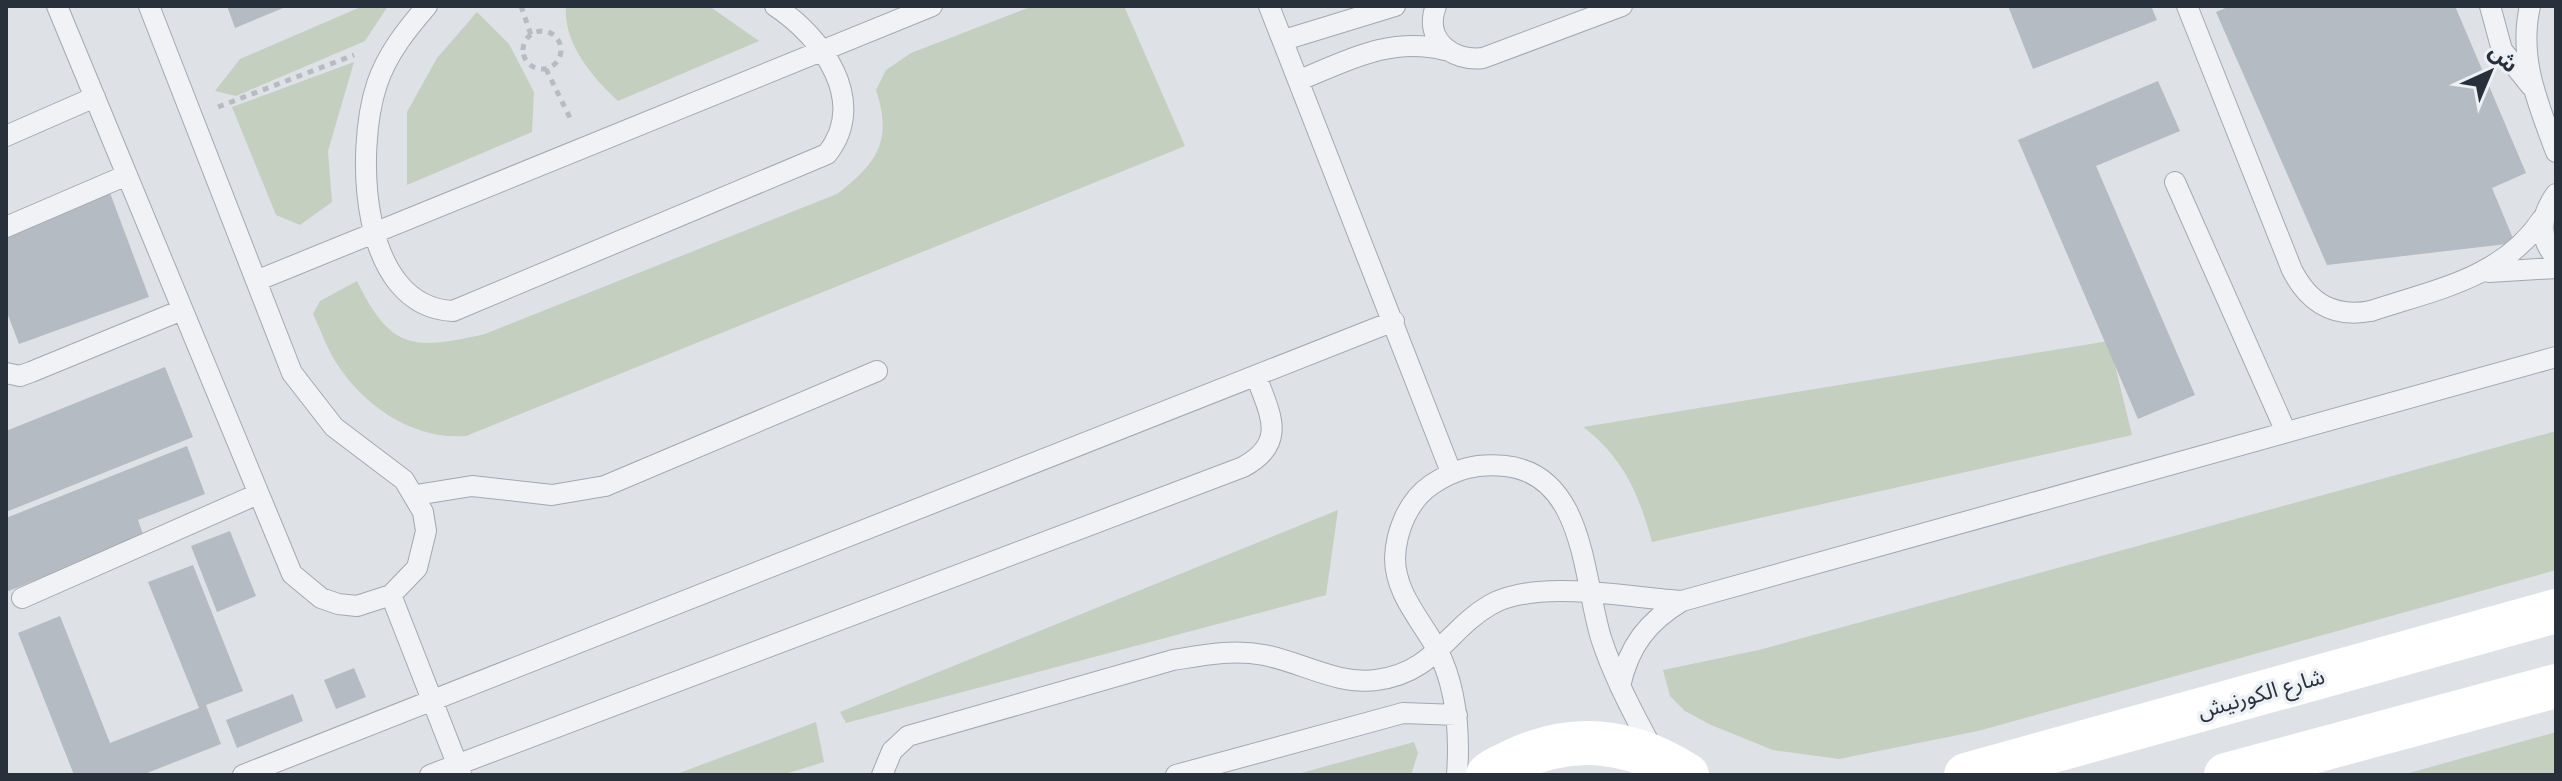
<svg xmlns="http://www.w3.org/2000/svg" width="2562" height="781" viewBox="0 0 2562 781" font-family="Helvetica,'Noto Sans Arabic',sans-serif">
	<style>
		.green { fill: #c4cfbf }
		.building { fill: #b5bbc2 }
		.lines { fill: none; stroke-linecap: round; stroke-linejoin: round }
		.service-casing { stroke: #a4a8af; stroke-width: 22 }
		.path { stroke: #b8bcc1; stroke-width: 5; stroke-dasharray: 6 6; stroke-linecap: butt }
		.service { stroke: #f0f2f5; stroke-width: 20 }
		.secondary { stroke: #fff; stroke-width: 44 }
		.labels { text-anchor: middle; stroke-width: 7; stroke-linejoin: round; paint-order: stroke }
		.street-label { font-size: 22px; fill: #28303b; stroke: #edf0f4 }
	</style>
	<rect width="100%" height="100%" fill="#dee1e6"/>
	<path class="green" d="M 363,6 L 388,6 L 365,41 L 236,96 L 215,91 L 240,59 Z
		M 566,6 L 709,6 L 759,41 L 618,101 C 592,77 563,43 566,6 Z
		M 1033,6 L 1124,6 L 1185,146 L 466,436 C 414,440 365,407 337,364 C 327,349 321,330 313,314 L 320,301 L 357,281 C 391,351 414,350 485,334 L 837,194 C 877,163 893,141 876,90 L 886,70 L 911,53 Z
		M 477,12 L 509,44 L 534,92 L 532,132 L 407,185 L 407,112 L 437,58 Z
		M 354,62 L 328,151 L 332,202 L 300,225 L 276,215 L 232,107 Z
		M 2109,341 L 2132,435 L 1652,542 C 1639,494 1623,457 1583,427 Z
		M 2556,431 L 2556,570 L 1978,731 L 1839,759 L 1773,750 L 1711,725 L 1685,711 L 1670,696 L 1663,670 L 1759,650 Z
		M 1338,510 L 1326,595 L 846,723 L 840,712 Z
		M 816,722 L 824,762 L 782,775 L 674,775 Z
		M 2556,732 L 2556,775 L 2402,775 Z
		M 1414,742 L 1418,753 L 1411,775 L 1294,775 Z"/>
	<path class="building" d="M 227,6 L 288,6 L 235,28 Z
		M 2008,6 L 2151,6 L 2157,20 L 2033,69 Z
		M 2230,6 L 2455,6 L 2526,173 L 2492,188 L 2515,243 L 2327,265 L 2216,12 Z
		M 2158,81 L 2180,131 L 2096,166 L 2195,395 L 2138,419 L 2018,140 Z
		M 110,193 L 149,297 L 19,344 L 6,310 L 6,238 Z
		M 165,367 L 193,437 L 6,512 L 6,431 Z
		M 187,446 L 205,494 L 138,520 L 144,537 L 6,592 L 6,518 Z
		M 230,531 L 256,596 L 217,612 L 191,546 Z
		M 193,565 L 243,691 L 206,705 L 221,744 L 142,775 L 74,775 L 18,633 L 60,616 L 110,743 L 199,708 L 148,582 Z
		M 354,668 L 366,697 L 336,709 L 324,680 Z
		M 293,694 L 303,721 L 237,748 L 226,720 Z"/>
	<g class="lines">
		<defs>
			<path id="service" d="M 57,6 L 292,574 L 321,598 L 338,604 L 357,606 L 391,595 L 417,568 L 426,531 L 423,512 L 404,480 L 334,427 L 292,373 L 149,6
				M 427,6 C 407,29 387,54 377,84 C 355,150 359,307 453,311 L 827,154 C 869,101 822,37 775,6
				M 1269,6 L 1451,472
				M 1436,6 C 1423,39 1452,62 1483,58 L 1622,6
				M 2187,6 L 2292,270 C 2309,303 2333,318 2371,311 C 2434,290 2503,278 2542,219
				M 2490,6 L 2502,50 L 2531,86
				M 2530,6 C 2518,59 2538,103 2556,152
				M 1284,40 L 1395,6
				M 1300,80 C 1348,60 1392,36 1445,50
				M 6,136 L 95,97
				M 2175,182 L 2286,432
				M 2556,194 C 2540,216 2538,237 2556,258
				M 6,227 L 127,175
				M 2489,272 L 2556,268
				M 256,281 L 932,6
				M 6,373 L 20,376 L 31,372 L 182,310
				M 416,495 L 472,486 L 552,495 L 605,486 L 877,371
				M 391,595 L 461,774
				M 22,598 L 258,494
				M 1620,686 C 1629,646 1647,622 1682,601 L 2556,357
				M 243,775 L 1394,321
				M 430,775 L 1243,467 C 1288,443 1270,414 1256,376
				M 882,775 L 892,751 L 908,736 L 1173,660 C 1204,655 1233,649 1264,655 C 1301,662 1337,685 1376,680 C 1434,673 1447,630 1490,605 C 1537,578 1629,598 1682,601
				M 1176,775 L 1403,713 L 1457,715
				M 1457,775 C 1460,733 1457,689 1438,651 C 1422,621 1395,594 1395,558 C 1396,531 1408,501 1431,485 C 1455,469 1476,463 1505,466 C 1585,474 1583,579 1601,638 C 1614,678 1634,716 1655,753"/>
		</defs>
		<use href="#service" class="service-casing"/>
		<path class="path" d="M 521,6 L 531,35
			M523 50a19 19 0 1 1 38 0a19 19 0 1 1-38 0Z
			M 546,69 L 572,122
			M 218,107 L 354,55"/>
		<use href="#service" class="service"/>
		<path class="secondary" d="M 1488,775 C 1495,768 1506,765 1515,760 C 1575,732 1632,740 1687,775
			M 1966,775 L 2556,611
			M 2226,775 L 2556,686"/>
	</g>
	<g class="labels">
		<g class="street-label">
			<text transform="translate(2261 693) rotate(-16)" y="8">شارع الكورنيش</text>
		</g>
	</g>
	<rect width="2562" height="781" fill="none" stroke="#28303b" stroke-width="16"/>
	<g transform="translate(2490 72) rotate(44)" stroke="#edf0f4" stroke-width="6" paint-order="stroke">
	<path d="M0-6L14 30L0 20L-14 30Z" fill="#28303b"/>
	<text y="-12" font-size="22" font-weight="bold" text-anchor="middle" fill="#28303b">ش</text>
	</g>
</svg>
